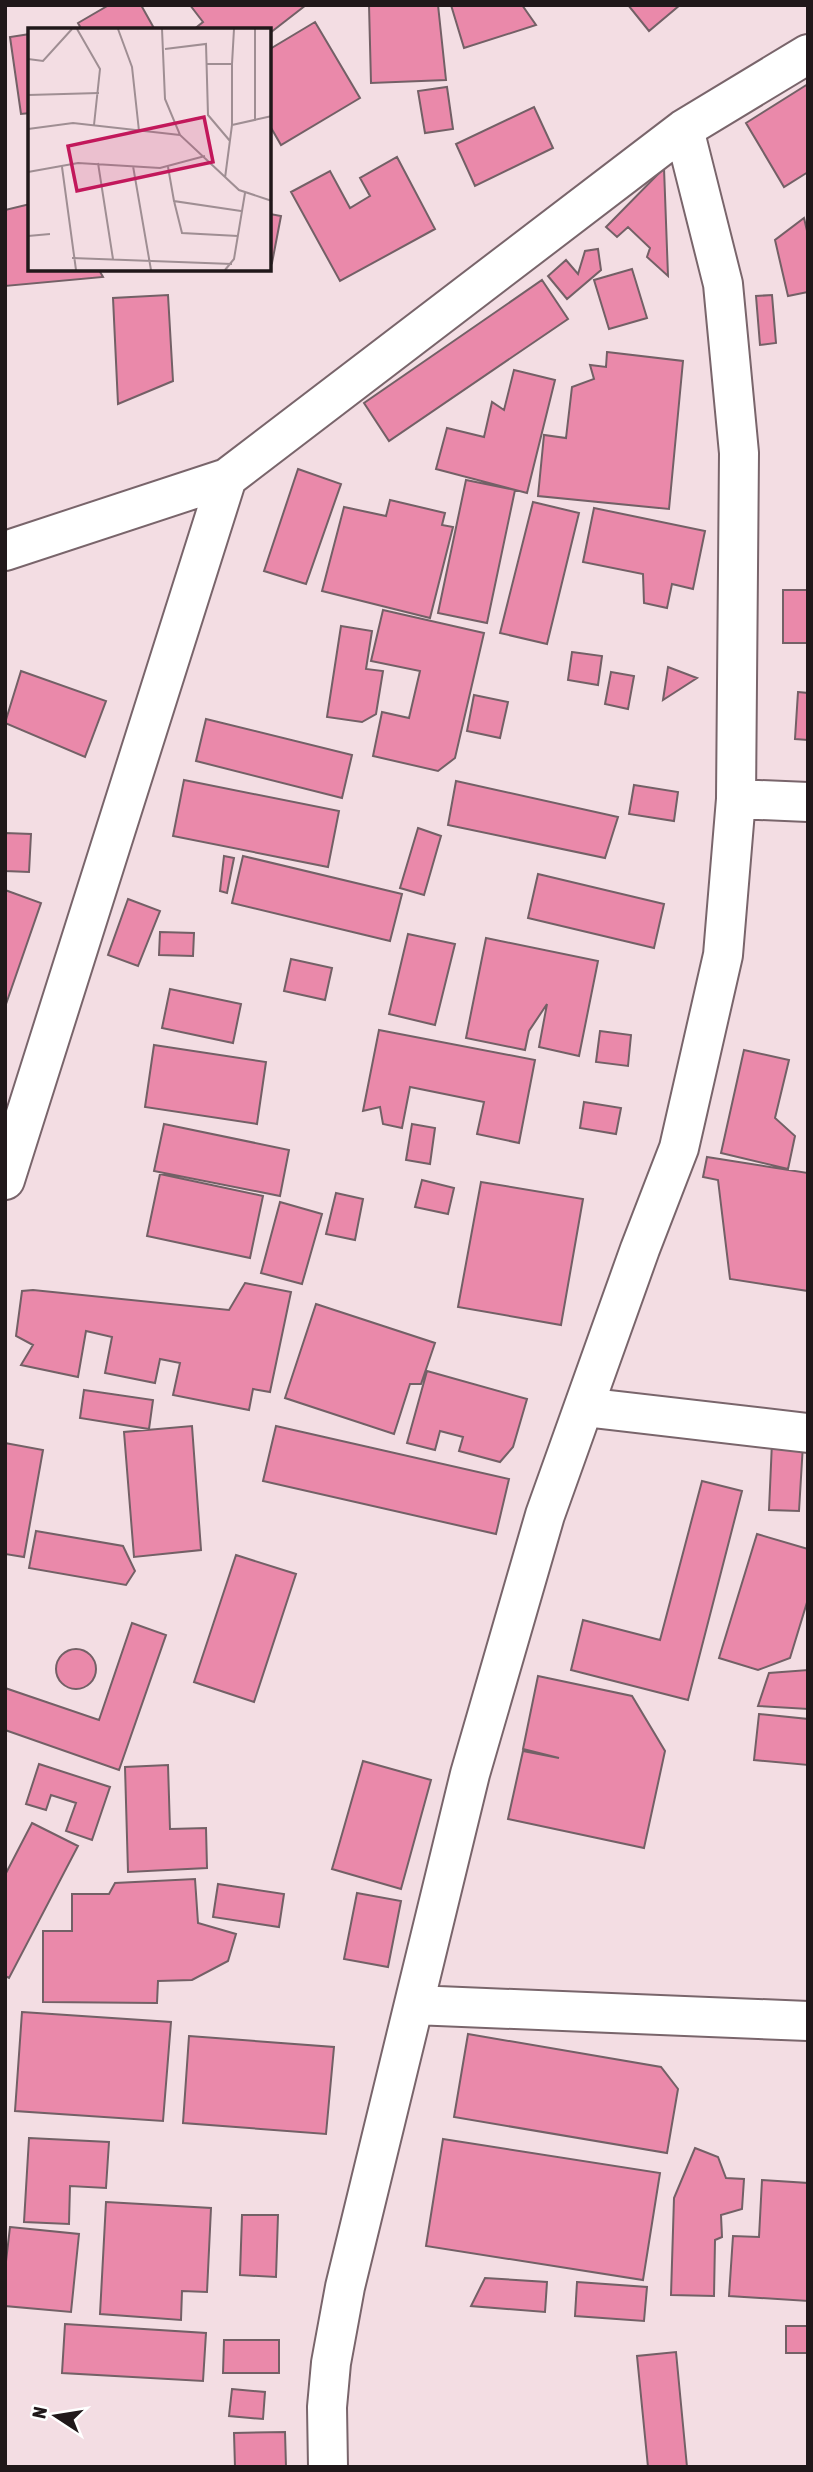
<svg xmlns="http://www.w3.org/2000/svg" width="813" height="2472" viewBox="0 0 813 2472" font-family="'Asap Condensed',sans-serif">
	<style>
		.building { fill: #ea89aa; stroke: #736066; stroke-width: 2 }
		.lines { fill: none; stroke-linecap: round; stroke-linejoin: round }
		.minor-casing { stroke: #79656b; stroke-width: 42 }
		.minor { stroke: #fff; stroke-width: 38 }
		.inset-road { fill: none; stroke: #9f8e93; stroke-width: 2 }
		.view { fill: #c2185b; fill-opacity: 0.15; stroke: #c2185b; stroke-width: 3.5 }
		.inset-edge { fill: none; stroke: #20181a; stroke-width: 3.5 }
	</style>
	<rect width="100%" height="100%" fill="#f3dde3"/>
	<path class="building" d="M 109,5 L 141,5 L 155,30 L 82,30 L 78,23 Z
		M 190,5 L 306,5 L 270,33 L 270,30 L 193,30 L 203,22 Z
		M 369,5 L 438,5 L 446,80 L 371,83 Z
		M 451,5 L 522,5 L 536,25 L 464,48 Z
		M 628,5 L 680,5 L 649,31 Z
		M 315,22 L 360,98 L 281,145 L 270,126 L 270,49 Z
		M 30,34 L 30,113 L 21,114 L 10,37 Z
		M 808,84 L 808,172 L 784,187 L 746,123 Z
		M 447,87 L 453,129 L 425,133 L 418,91 Z
		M 534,107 L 553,148 L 475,186 L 456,144 Z
		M 397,157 L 435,229 L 340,281 L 291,192 L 330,171 L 350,208 L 370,196 L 360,178 Z
		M 664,168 L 668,276 L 647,257 L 650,248 L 628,227 L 617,237 L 606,227 Z
		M 30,204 L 30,270 L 99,270 L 103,277 L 5,286 L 5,210 Z
		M 270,214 L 281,216 L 272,263 L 270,262 Z
		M 804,218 L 808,235 L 808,292 L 788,296 L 775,240 Z
		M 598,249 L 601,270 L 567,299 L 548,276 L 566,260 L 578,274 L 585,251 Z
		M 632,269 L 647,318 L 609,329 L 594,280 Z
		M 542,280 L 568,319 L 389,441 L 364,403 Z
		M 168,295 L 173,381 L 118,404 L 113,298 Z
		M 772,295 L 776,343 L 760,345 L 756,296 Z
		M 607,352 L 683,361 L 669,509 L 538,496 L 544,435 L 566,438 L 572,387 L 594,379 L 590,365 L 606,367 Z
		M 514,370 L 555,380 L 527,493 L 436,469 L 447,428 L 484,437 L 492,402 L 504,410 Z
		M 298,469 L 341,484 L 306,584 L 264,571 Z
		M 466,480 L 515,490 L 487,623 L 438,613 Z
		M 390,500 L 445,513 L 442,525 L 453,527 L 430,618 L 322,591 L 344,507 L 386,516 Z
		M 533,502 L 579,513 L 547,644 L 500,633 Z
		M 594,508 L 705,531 L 693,589 L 672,584 L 667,608 L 644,603 L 643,574 L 583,562 Z
		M 783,590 L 808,590 L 808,643 L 783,643 Z
		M 383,610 L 484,633 L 455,758 L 438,771 L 373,756 L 382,712 L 409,718 L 420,671 L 371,661 Z
		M 341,626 L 372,631 L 366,669 L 383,671 L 376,714 L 362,722 L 327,717 Z
		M 572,652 L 602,656 L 598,685 L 568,680 Z
		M 668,667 L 697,678 L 663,700 Z
		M 21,671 L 106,701 L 85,757 L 5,723 Z
		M 611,672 L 634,676 L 628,709 L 605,704 Z
		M 798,692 L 808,693 L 808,740 L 795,739 Z
		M 474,695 L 508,702 L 500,738 L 467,731 Z
		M 206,719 L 352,755 L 342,798 L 196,761 Z
		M 184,780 L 339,811 L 328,867 L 173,836 Z
		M 456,781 L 618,817 L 605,858 L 448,825 Z
		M 634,785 L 678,792 L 674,821 L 629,814 Z
		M 418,828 L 441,836 L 424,895 L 400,888 Z
		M 5,833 L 31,834 L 29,872 L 5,871 Z
		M 224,856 L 234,858 L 227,893 L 220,891 Z
		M 243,856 L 402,894 L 390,941 L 232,903 Z
		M 538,874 L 664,904 L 654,948 L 528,918 Z
		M 5,890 L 41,903 L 5,1007 Z
		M 128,899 L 160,911 L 138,966 L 108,955 Z
		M 160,932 L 194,933 L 193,956 L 159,955 Z
		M 408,934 L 455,944 L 435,1025 L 389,1014 Z
		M 486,938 L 598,961 L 579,1056 L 539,1047 L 547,1004 L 529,1031 L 525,1050 L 466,1038 Z
		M 291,959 L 332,968 L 325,1000 L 284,991 Z
		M 170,989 L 241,1004 L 233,1043 L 162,1028 Z
		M 379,1030 L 535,1060 L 519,1143 L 477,1134 L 484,1102 L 410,1087 L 402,1128 L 383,1124 L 380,1107 L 363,1111 Z
		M 600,1031 L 631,1035 L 628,1066 L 596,1062 Z
		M 154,1045 L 266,1062 L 257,1124 L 145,1107 Z
		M 744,1050 L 789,1060 L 775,1118 L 795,1136 L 788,1169 L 721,1153 Z
		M 584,1102 L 621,1108 L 616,1134 L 580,1128 Z
		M 164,1124 L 289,1150 L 280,1196 L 154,1171 Z
		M 412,1124 L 435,1128 L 430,1164 L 406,1160 Z
		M 707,1157 L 808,1173 L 808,1291 L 730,1279 L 718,1180 L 703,1177 Z
		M 160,1174 L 263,1196 L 250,1258 L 147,1236 Z
		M 422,1180 L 454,1188 L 448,1214 L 415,1207 Z
		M 481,1182 L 583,1199 L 561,1325 L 458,1307 Z
		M 336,1193 L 363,1199 L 355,1240 L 326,1234 Z
		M 280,1202 L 322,1214 L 302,1284 L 261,1273 Z
		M 245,1283 L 291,1292 L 270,1392 L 253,1389 L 249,1410 L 173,1395 L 180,1363 L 160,1359 L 155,1383 L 105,1373 L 112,1337 L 86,1331 L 78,1377 L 21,1365 L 33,1345 L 16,1336 L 22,1291 L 33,1290 L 229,1310 Z
		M 316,1304 L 435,1343 L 421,1384 L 410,1384 L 394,1434 L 285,1398 Z
		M 427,1371 L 527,1399 L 513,1447 L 500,1462 L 459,1451 L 463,1437 L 440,1431 L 435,1450 L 407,1443 Z
		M 84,1390 L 153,1400 L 149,1429 L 80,1418 Z
		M 192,1426 L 201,1550 L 134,1557 L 124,1432 Z
		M 276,1426 L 509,1479 L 496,1534 L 263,1481 Z
		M 772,1442 L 803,1444 L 799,1511 L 769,1510 Z
		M 5,1443 L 43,1450 L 24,1557 L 5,1554 Z
		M 702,1481 L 742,1491 L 688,1700 L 571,1670 L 583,1620 L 660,1640 Z
		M 36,1531 L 123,1546 L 135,1571 L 126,1585 L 29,1568 Z
		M 757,1534 L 808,1549 L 808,1599 L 790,1658 L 758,1670 L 719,1658 Z
		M 236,1555 L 296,1574 L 254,1702 L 194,1682 Z
		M 132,1623 L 166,1635 L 119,1770 L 5,1730 L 5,1688 L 99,1720 Z
		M56 1669a20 20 0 1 1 40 0a20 20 0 1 1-40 0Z
		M 808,1670 L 808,1709 L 758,1706 L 769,1673 Z
		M 538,1676 L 632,1696 L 665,1751 L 644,1848 L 508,1819 L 523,1751 L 559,1758 L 523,1749 Z
		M 759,1714 L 808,1719 L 808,1765 L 754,1760 Z
		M 363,1761 L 431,1780 L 401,1889 L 332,1869 Z
		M 39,1764 L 110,1787 L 92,1840 L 66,1831 L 76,1803 L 51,1795 L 46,1810 L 26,1804 Z
		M 168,1765 L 170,1829 L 206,1828 L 207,1868 L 128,1872 L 125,1767 Z
		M 32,1823 L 78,1846 L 9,1978 L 5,1976 L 5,1875 Z
		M 195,1879 L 198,1923 L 236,1934 L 228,1961 L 192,1980 L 158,1981 L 157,2003 L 43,2002 L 43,1931 L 72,1931 L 72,1894 L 109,1894 L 115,1883 Z
		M 218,1884 L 284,1894 L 279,1927 L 213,1917 Z
		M 357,1893 L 401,1901 L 388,1967 L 344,1959 Z
		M 22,2012 L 171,2022 L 163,2121 L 15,2111 Z
		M 468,2034 L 661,2067 L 678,2089 L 667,2153 L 454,2117 Z
		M 189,2036 L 334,2047 L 326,2134 L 183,2123 Z
		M 29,2138 L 109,2142 L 106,2188 L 70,2186 L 69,2224 L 24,2222 Z
		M 443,2139 L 660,2173 L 643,2280 L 426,2246 Z
		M 695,2148 L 718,2157 L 726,2178 L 744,2179 L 742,2209 L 721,2215 L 722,2237 L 715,2240 L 714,2296 L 671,2295 L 674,2198 Z
		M 762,2180 L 808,2183 L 808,2301 L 729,2296 L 733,2236 L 759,2237 Z
		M 106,2202 L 211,2208 L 207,2292 L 182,2291 L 181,2320 L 100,2314 Z
		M 242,2215 L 278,2215 L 276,2277 L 240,2275 Z
		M 10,2227 L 79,2234 L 71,2312 L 5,2306 L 5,2270 Z
		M 485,2278 L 547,2282 L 545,2312 L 471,2306 Z
		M 577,2282 L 647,2287 L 644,2321 L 575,2316 Z
		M 65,2324 L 206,2333 L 203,2381 L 62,2373 Z
		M 786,2326 L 808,2326 L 808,2353 L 786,2353 Z
		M 224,2340 L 279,2340 L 279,2373 L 223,2373 Z
		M 676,2352 L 687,2467 L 648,2467 L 637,2356 Z
		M 232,2389 L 265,2392 L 263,2419 L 229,2416 Z
		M 285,2432 L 286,2467 L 235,2467 L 234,2433 Z"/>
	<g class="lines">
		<defs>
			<path id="minor" d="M 5,551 L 227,478 L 684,129 L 808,54
				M 736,799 L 808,802
				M 5,1180 L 227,478
				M 584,1407 L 808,1433
				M 414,2005 L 808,2021
				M 328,2467 L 327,2407 L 331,2363 L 345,2287 L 470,1774 L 545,1515 L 640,1249 L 679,1148 L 723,955 L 736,799 L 739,453 L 723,284 L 684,129"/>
		</defs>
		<use href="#minor" class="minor-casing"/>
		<use href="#minor" class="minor"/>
	</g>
	<g transform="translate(28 28)">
		<rect width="243" height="243" fill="#f3dde3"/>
		<path class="inset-road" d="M 49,1 L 72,41 L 66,97M 90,1 L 104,39 L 111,103M 134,1 L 137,71 L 152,107 L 211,162 L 244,173M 137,21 L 178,16 L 180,87 L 202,113M 0,31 L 15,33 L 44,1M 178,36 L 204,36 L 204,97 L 197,150M 204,36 L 206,1M 0,67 L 71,65M 227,93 L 227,1M 204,97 L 244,88M 0,101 L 45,95 L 152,107M 70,135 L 85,231M 105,138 L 123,242M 34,139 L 48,242M 140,139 L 146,173 L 213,183M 0,144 L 50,135 L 132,140 L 177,128M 146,173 L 154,205 L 210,208M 0,208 L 22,206M 44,230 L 204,236M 197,242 L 206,231 L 217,165"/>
		<path class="view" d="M 176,89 L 185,134 L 49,163 L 40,118 Z"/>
		<rect width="243" height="243" class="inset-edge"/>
	</g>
	<rect width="813" height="2472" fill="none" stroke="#20181a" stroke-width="14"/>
	<g transform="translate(56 2416) rotate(282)" stroke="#ffffff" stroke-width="5" paint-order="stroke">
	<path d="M0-5L12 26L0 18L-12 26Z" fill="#20181a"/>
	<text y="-10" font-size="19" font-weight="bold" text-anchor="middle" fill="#20181a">N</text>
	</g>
</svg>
